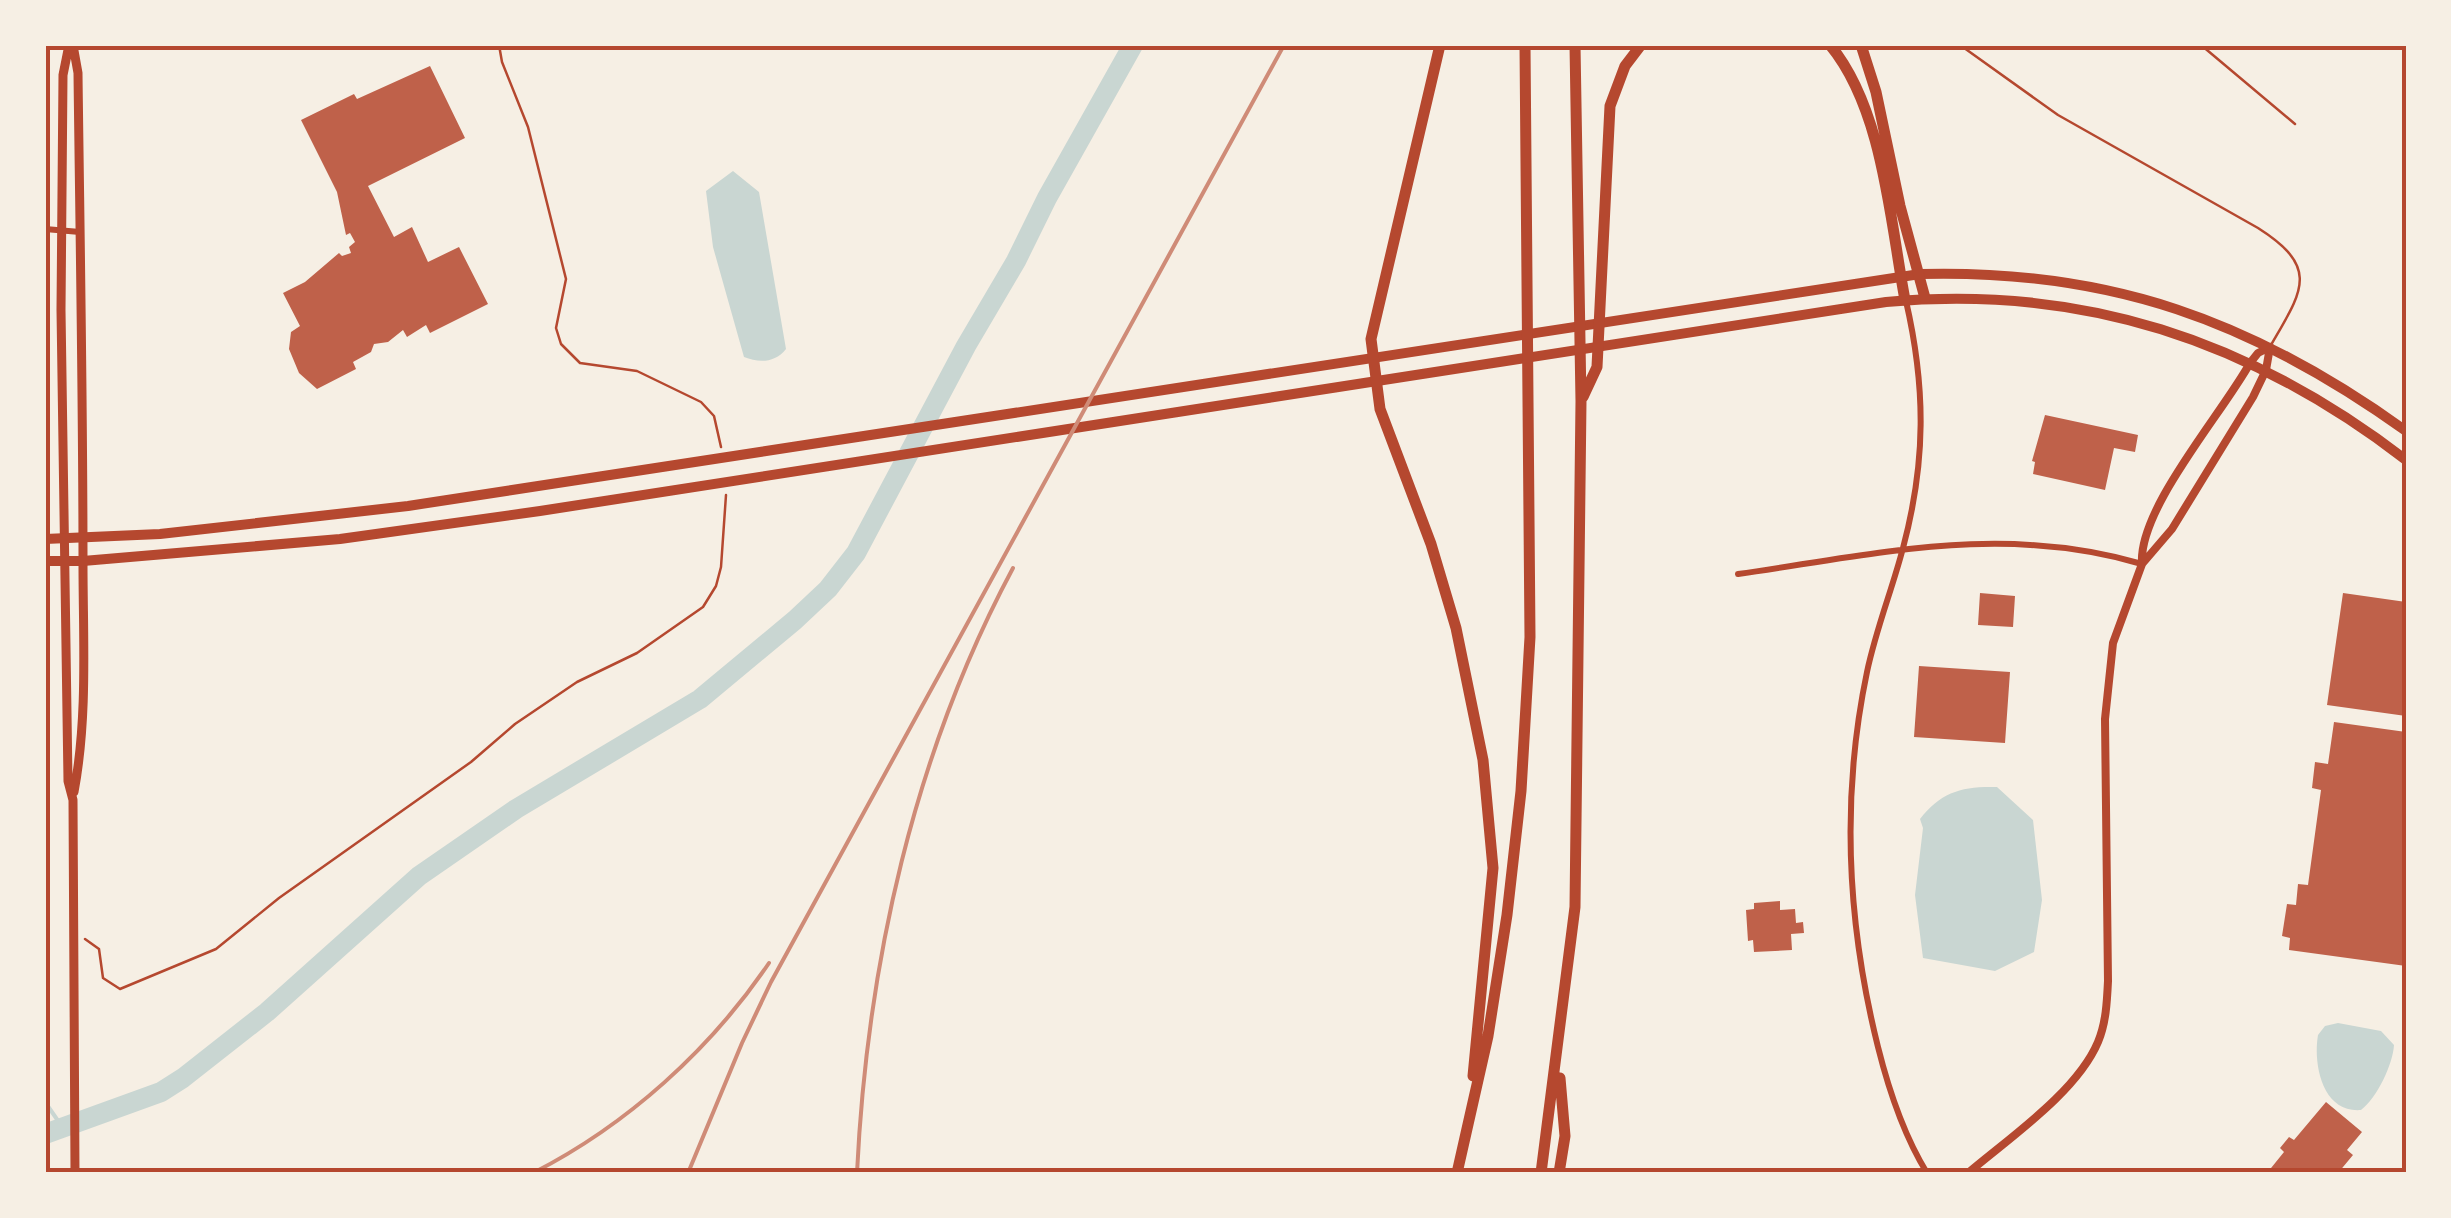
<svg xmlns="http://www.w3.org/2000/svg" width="2451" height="1218" viewBox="0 0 2451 1218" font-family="'Public Sans',sans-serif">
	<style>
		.water { fill: #c9d6d2 }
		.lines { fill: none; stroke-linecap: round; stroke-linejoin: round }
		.stream { stroke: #c9d6d2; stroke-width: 4 }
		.river { stroke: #c9d6d2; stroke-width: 20 }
		.building { fill: #bf614a }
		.path { stroke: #b5482f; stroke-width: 2.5 }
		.service { stroke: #b5482f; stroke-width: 2.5 }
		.minor { stroke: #b5482f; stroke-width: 6 }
		.tertiary { stroke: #b5482f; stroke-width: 8 }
		.secondary { stroke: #b5482f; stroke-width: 9 }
		.primary { stroke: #b5482f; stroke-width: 10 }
		.motorway { stroke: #b5482f; stroke-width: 11 }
		.rail { stroke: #cf8b77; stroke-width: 4 }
		.neatline { fill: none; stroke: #b5482f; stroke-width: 4 }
	</style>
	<rect width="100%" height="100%" fill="#f6efe4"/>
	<path class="water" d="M 733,171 L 759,192 L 786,349 C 775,363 759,363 744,357 L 713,247 L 706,191 Z
		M 1997,787 L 2033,820 L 2042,900 L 2034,952 L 1995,971 L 1923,958 L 1915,895 L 1923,828 L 1920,819 C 1941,792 1962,786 1997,787 Z
		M 2338,1023 L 2381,1031 L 2394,1045 C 2393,1064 2377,1098 2361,1110 C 2322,1113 2313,1064 2318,1035 L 2325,1026 Z"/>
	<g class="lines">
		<path class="stream" d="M 45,1102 L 63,1128"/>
		<path class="river" d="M 45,1134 L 161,1092 L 183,1078 L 267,1012 L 419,876 L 516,809 L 700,699 L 795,620 L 828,589 L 856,553 L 966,346 L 1016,261 L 1047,198 L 1133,45"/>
	</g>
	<path class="building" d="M 430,66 L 465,138 L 368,186 L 394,237 L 412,227 L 428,262 L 459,247 L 488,304 L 430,333 L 426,325 L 407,337 L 403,330 L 388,342 L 374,344 L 371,352 L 353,362 L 356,369 L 317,389 L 299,373 L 289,349 L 291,332 L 300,326 L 283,293 L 305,282 L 339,253 L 342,256 L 351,253 L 349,247 L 355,242 L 350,233 L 346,235 L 337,192 L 301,120 L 354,94 L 357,99 Z
		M 2045,415 L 2138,435 L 2135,452 L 2114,448 L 2105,490 L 2033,474 L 2035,462 L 2032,461 Z
		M 1980,593 L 2015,596 L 2013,627 L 1978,625 Z
		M 2343,593 L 2406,602 L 2406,716 L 2327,705 Z
		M 1919,666 L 2010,672 L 2005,743 L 1914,737 Z
		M 2334,722 L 2406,732 L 2406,966 L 2289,950 L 2290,938 L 2282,936 L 2287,904 L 2296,905 L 2298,884 L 2308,885 L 2321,790 L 2312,788 L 2315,762 L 2328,764 Z
		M 1780,901 L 1780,910 L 1795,909 L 1796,923 L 1803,922 L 1804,933 L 1791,934 L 1792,950 L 1754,952 L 1753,940 L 1748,941 L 1746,910 L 1754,909 L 1754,903 Z
		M 2326,1102 L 2362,1132 L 2347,1150 L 2353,1155 L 2338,1173 L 2267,1173 L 2284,1152 L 2280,1148 L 2289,1137 L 2294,1140 Z"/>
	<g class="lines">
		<path class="path" d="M 499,45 L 502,62 L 528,127 L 566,279 L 556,328 L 561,344 L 580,363 L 637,371 L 701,402 L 714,416 L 721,447
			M 85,939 L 99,949 L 103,978 L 120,989 L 216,949 L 279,898 L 471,762 L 515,724 L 577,682 L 637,653 L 703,607 L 716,586 L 721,567 L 726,495"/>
		<path class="service" d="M 1960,45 L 2058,115 L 2258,228 C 2321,268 2302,291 2271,345
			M 2201,45 L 2295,124"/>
		<path class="minor" d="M 45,229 L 80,232
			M 1906,301 C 1926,388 1926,462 1903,548 C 1892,590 1876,629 1867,672 C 1841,796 1847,923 1878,1047 C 1889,1091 1903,1134 1927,1173
			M 1738,574 C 1878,554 2002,523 2142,564"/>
		<path class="tertiary" d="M 2142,564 C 2138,509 2222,414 2250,363 L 2258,353 L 2270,347
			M 1968,1173 C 2009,1138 2077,1092 2098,1042 C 2106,1023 2107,1002 2108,981 L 2105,719 L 2113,643 L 2142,564 L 2172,529 L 2253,397 L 2266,370 L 2270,347"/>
		<path class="secondary" d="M 69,45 L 63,75 L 61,310 L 68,781 L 73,800 L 75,1173
			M 73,45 L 78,73 C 80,237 83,400 83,563 C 83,639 88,717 74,792"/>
		<path class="primary" d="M 45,539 L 160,534 L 408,506 L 1920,274 C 2110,269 2253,321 2406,431
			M 45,561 L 83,561 L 340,539 L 540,511 L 1886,302 C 2082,284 2250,340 2406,460"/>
		<path class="motorway" d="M 1440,45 L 1371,339 L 1380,409 L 1431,544 L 1456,628 L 1483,760 L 1493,868 L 1473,1076
			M 1830,45 C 1883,109 1890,220 1905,300
			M 1861,45 L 1876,92 L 1900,206 L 1925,298
			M 1583,397 L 1597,367 L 1610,106 L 1625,66 L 1641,45
			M 1457,1173 L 1488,1036 L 1507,915 L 1521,791 L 1530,637 L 1525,45
			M 1541,1173 L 1575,907 L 1581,401 L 1575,45
			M 1559,1173 L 1565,1136 L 1560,1078"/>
		<path class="rail" d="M 533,1173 C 627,1125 710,1050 769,963
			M 688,1173 L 742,1043 L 771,982 L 1284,45
			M 857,1173 C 867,964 914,753 1013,568"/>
	</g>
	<rect width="2451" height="1218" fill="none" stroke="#f6efe4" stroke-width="95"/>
	<rect x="48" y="48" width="2356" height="1122" class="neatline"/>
</svg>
